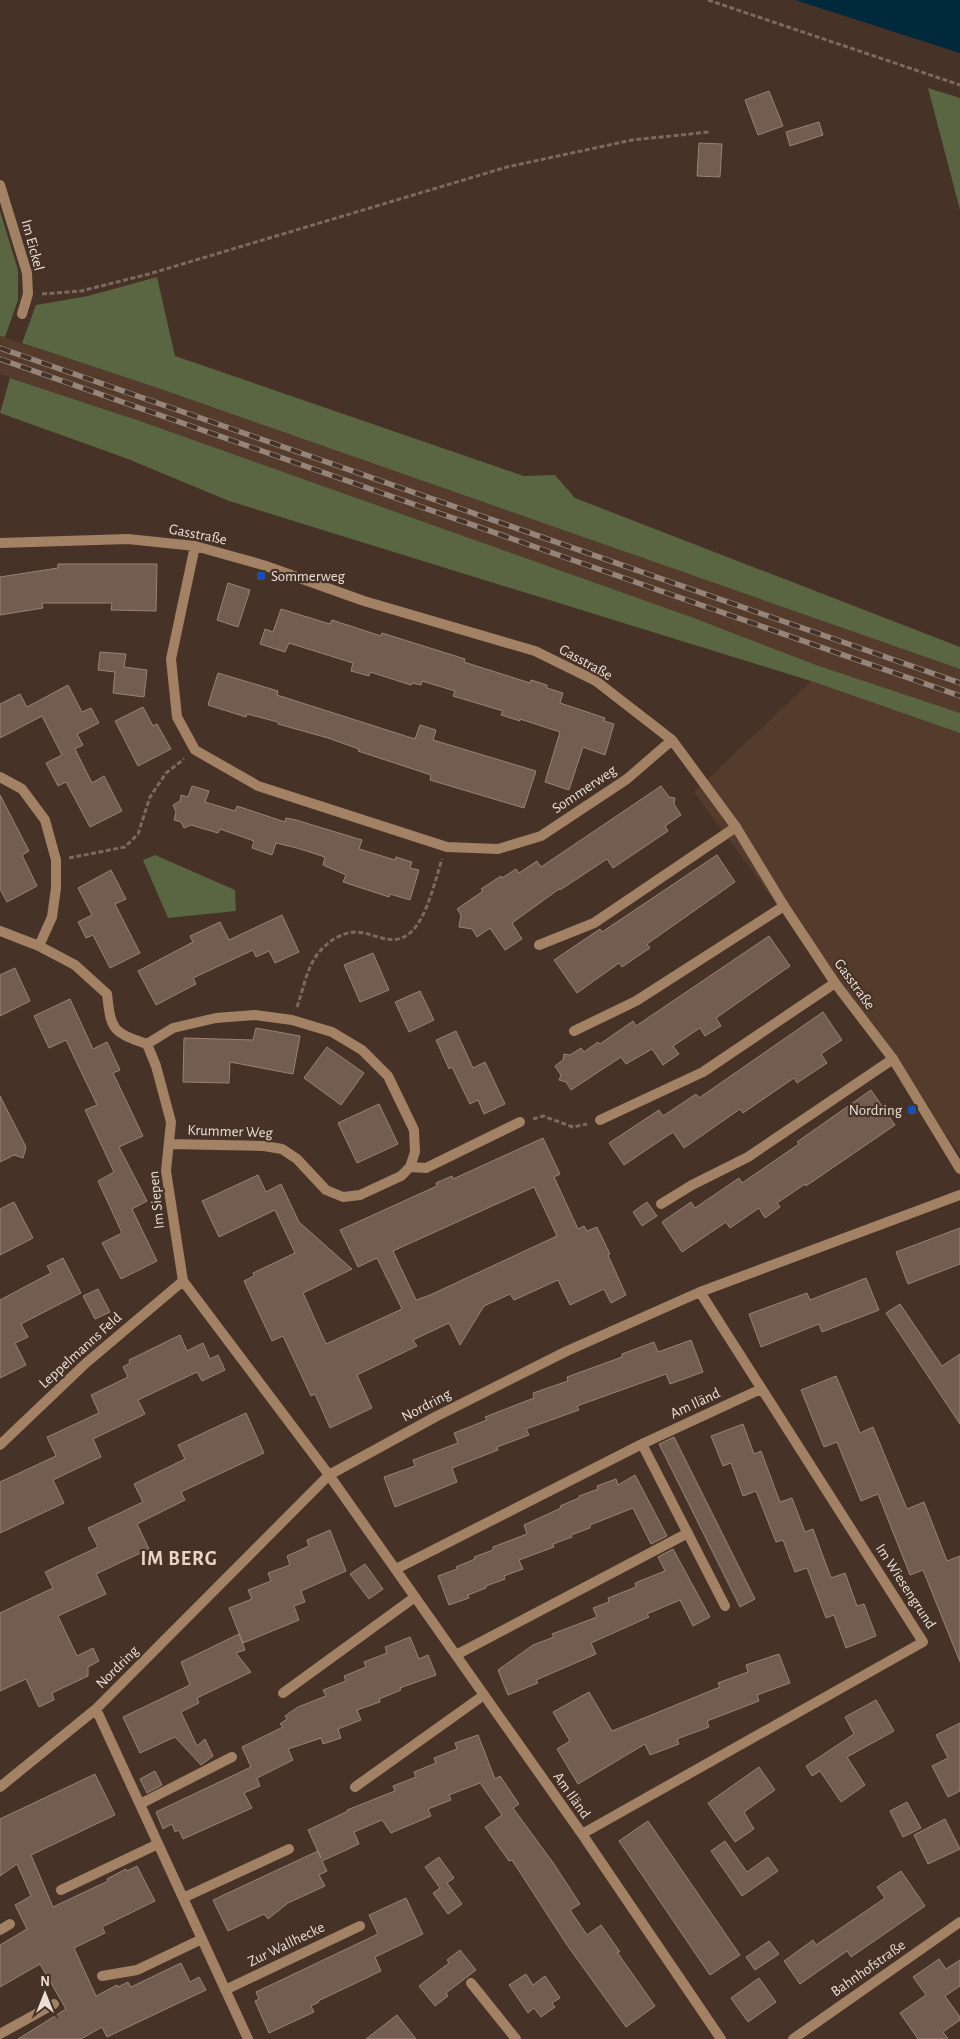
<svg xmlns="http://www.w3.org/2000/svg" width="960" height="2039" viewBox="0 0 960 2039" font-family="'Alegreya Sans',sans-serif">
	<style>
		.built { fill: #553b2c }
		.green { fill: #5a6542 }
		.water { fill: #00293b }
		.building { fill: #735d51; stroke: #9a8275; fill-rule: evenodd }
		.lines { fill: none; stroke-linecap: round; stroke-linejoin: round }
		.path { stroke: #7c6a5f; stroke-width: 3; stroke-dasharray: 5 2.5; stroke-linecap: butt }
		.lane { stroke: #a28165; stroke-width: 10 }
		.street { stroke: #a28165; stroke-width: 10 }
		.rail-casing { stroke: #94847a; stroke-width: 5.5 }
		.rail { stroke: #463226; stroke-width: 4; stroke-dasharray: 11; stroke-linecap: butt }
		.transit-dot { fill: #1a4fb4; stroke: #463226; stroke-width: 2 }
		.labels { text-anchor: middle; stroke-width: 4.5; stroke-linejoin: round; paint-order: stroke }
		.street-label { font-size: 15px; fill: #ecdfd8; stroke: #463226 }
		.poi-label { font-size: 15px; fill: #ecdfd8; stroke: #463226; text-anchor: start }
		.district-label { font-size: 20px; font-weight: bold; letter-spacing: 1px; fill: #eed4c6; stroke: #463226 }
	</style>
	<rect width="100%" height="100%" fill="#463226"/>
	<path class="built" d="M 0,336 L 155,387 L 960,669 L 960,713 L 816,665 L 694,618 L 140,421 L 0,374 Z
		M 811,681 L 960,733 L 960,1154 L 694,792 Z"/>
	<path class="green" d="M 928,88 L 960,98 L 960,210 Z
		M 0,211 L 18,270 L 18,300 L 5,337 L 0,336 Z
		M 157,277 L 175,356 L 524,476 L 555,475 L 575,498 L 960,647 L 960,669 L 155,387 L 22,343 L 36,305 L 88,296 Z
		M 10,378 L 140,421 L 694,618 L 816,665 L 960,713 L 960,733 L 811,681 L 229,501 L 128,459 L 0,413 Z
		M 155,855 L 235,890 L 236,911 L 168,918 L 143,860 Z"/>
	<path class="water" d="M 795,0 L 960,0 L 960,53 Z"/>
	<path class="building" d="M 769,91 L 783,126 L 758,135 L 745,100 Z
		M 819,122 L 823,135 L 790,146 L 786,132 Z
		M 699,143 L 722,144 L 720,177 L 697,176 Z
		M 58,564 L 157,564 L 156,611 L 111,610 L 112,603 L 42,603 L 43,608 L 0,615 L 0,577 L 58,568 Z
		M 228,583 L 250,590 L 238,627 L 217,620 Z
		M 281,609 L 330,624 L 332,620 L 381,636 L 382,633 L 465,659 L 464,662 L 530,683 L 531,680 L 547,685 L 547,688 L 563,693 L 560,703 L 605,718 L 604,721 L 614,724 L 605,755 L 583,747 L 569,790 L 545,782 L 560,732 L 520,719 L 520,721 L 501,715 L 503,711 L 453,696 L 455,691 L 422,681 L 421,685 L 412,683 L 411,685 L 370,672 L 369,676 L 351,671 L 353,663 L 289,643 L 285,652 L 260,644 L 265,629 L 273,632 Z
		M 100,652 L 126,654 L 124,667 L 147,670 L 144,697 L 113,693 L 115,672 L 98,670 Z
		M 218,673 L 278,691 L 277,695 L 415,739 L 420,725 L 436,730 L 433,740 L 536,771 L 524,808 L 430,780 L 431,775 L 358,751 L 359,749 L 328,738 L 278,724 L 278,722 L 247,714 L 246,717 L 208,705 Z
		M 68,685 L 82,712 L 91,708 L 99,723 L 77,734 L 83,745 L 75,749 L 92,783 L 104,776 L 122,811 L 90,827 L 66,782 L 58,786 L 46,763 L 62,755 L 42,716 L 0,738 L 0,704 L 20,694 L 27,707 Z
		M 143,707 L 153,726 L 157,724 L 171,749 L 138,766 L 115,721 Z
		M 192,786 L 209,791 L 205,802 L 235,811 L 237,806 L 285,822 L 286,818 L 296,820 L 362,840 L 359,849 L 395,860 L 396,857 L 412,862 L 410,868 L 419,870 L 410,900 L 390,894 L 389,897 L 343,882 L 346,875 L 323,865 L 325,857 L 297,848 L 276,843 L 272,855 L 252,848 L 254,841 L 220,829 L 218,833 L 191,825 L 184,828 L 181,822 L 174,820 L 176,812 L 173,805 L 180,801 L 181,795 L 188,797 Z
		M 661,786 L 669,797 L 675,798 L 674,804 L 681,815 L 665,826 L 668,831 L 613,868 L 607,859 L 560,890 L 559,889 L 512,923 L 522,939 L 505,950 L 490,928 L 477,937 L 472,929 L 459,927 L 461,915 L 457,909 L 483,891 L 481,889 L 501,876 L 502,878 L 516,869 L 519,873 L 537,861 L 541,867 Z
		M 0,795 L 29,851 L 22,855 L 37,886 L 7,902 L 0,889 Z
		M 717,855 L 735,882 L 647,944 L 650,948 L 635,958 L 622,967 L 619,963 L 577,993 L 554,960 L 600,929 L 602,932 Z
		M 111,870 L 126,899 L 115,904 L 140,953 L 110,968 L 93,935 L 86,938 L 78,922 L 92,915 L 78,888 Z
		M 282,915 L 299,952 L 275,963 L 269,951 L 256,957 L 253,950 L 193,978 L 196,984 L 156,1005 L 138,971 L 193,942 L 190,936 L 220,922 L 229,940 Z
		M 769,936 L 790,966 L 716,1018 L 721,1026 L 705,1036 L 700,1028 L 673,1046 L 679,1054 L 663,1065 L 652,1049 L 626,1064 L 621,1057 L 571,1090 L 566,1082 L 559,1080 L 561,1075 L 555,1066 L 563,1060 L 564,1054 L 570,1055 L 581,1048 L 584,1052 L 598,1042 L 600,1044 L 633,1021 L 636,1026 Z
		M 373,953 L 389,990 L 360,1002 L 344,965 Z
		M 15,968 L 30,1001 L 0,1016 L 0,975 Z
		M 420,991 L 434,1020 L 409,1032 L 395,1002 Z
		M 70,999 L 93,1049 L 107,1042 L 120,1070 L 113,1073 L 143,1136 L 119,1147 L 147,1201 L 132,1209 L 157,1261 L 121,1279 L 102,1243 L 122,1233 L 98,1181 L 114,1172 L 85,1110 L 97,1105 L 66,1040 L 49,1048 L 34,1016 Z
		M 823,1012 L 842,1040 L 821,1054 L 827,1063 L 797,1083 L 794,1078 L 743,1113 L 740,1109 L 684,1148 L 673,1132 L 624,1165 L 609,1143 L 659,1110 L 663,1116 L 696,1094 L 699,1098 Z
		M 256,1028 L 300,1036 L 293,1074 L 230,1062 L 229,1083 L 183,1082 L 184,1038 L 253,1040 Z
		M 456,1031 L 473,1068 L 485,1062 L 505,1104 L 484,1114 L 478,1100 L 470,1104 L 452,1067 L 449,1069 L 436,1040 Z
		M 327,1047 L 364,1073 L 341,1105 L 304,1078 Z
		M 871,1090 L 895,1125 L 806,1186 L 805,1184 L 777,1203 L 780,1207 L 765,1218 L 759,1208 L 730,1228 L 726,1222 L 682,1252 L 662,1222 L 691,1202 L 695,1208 L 739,1178 L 742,1183 L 799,1144 L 797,1142 Z
		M 0,1096 L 26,1147 L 23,1158 L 14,1155 L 0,1162 Z
		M 379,1104 L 398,1144 L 357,1163 L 338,1123 Z
		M 543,1138 L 560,1174 L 554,1177 L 578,1229 L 584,1226 L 587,1231 L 597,1227 L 610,1254 L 608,1255 L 626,1295 L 611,1303 L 604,1289 L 570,1305 L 558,1280 L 514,1300 L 510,1294 L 484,1306 L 460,1345 L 449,1323 L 413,1340 L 417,1346 L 357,1375 L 372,1408 L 330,1428 L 315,1394 L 311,1396 L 283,1336 L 272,1341 L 244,1281 L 254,1276 L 253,1273 L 295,1253 L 275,1210 L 219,1237 L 202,1201 L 258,1175 L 266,1192 L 281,1184 L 299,1222 L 352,1269 L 303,1293 L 326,1344 L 402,1309 L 377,1258 L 358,1267 L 340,1230 L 437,1186 L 436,1183 L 452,1176 L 453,1179 ZM 534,1187 L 557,1236 L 430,1295 L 416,1300 L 393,1251 Z
		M 14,1202 L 33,1238 L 0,1255 L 0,1209 Z
		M 647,1202 L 657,1216 L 642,1226 L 633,1212 Z
		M 960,1228 L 960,1264 L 908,1284 L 896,1252 Z
		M 63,1258 L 81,1293 L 21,1324 L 28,1337 L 15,1343 L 26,1365 L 0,1378 L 0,1300 L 51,1273 L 47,1266 Z
		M 866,1278 L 879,1310 L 822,1332 L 819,1324 L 761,1347 L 749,1314 L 807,1293 L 810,1300 Z
		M 98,1289 L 110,1312 L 95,1319 L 83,1296 Z
		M 900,1304 L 942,1366 L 960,1354 L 960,1424 L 886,1313 Z
		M 180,1335 L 187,1351 L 203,1343 L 210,1359 L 218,1355 L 225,1370 L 202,1381 L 197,1372 L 138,1400 L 145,1414 L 93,1439 L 101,1457 L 53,1480 L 64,1503 L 0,1533 L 0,1482 L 56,1456 L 47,1437 L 99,1413 L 91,1395 L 128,1377 L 123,1367 L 130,1363 L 129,1360 Z
		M 691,1340 L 703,1372 L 670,1384 L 666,1374 L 577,1406 L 579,1410 L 526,1429 L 529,1435 L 497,1447 L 498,1450 L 452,1468 L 457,1482 L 395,1507 L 384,1477 L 415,1466 L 413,1460 L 458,1443 L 454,1433 L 487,1420 L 485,1417 L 534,1398 L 533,1393 L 568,1381 L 567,1377 L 622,1357 L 622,1354 L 654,1342 L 658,1352 Z
		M 836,1376 L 860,1433 L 873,1427 L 907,1509 L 924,1502 L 947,1561 L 960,1556 L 960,1662 L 923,1570 L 910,1575 L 878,1494 L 861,1501 L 837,1442 L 824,1447 L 801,1390 Z
		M 246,1413 L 264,1453 L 181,1492 L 185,1500 L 137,1524 L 149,1549 L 96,1574 L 106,1594 L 58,1616 L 77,1656 L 93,1648 L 99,1661 L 88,1667 L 88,1676 L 52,1693 L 54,1700 L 39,1707 L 26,1679 L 0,1691 L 0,1613 L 53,1588 L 45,1572 L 98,1547 L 88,1528 L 143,1502 L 134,1484 L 185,1459 L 178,1445 Z
		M 743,1424 L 754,1454 L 761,1451 L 780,1502 L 792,1498 L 805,1532 L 813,1529 L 831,1578 L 845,1573 L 857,1606 L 864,1604 L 876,1636 L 846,1648 L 834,1615 L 826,1618 L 807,1568 L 795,1572 L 783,1540 L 776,1542 L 756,1491 L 743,1496 L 731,1463 L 723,1466 L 711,1436 Z
		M 674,1437 L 755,1599 L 740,1607 L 659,1444 Z
		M 635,1475 L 667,1536 L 651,1544 L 633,1508 L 590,1525 L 590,1528 L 571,1535 L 572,1537 L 553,1544 L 554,1547 L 519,1560 L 523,1569 L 504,1576 L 505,1579 L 486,1586 L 486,1588 L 468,1595 L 469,1598 L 449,1605 L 438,1576 L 457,1569 L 456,1567 L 475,1559 L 474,1557 L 493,1550 L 493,1547 L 527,1534 L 524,1525 L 561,1508 L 560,1506 L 579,1498 L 579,1496 L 598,1489 L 597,1486 L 616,1479 L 618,1485 Z
		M 330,1530 L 346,1571 L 301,1591 L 305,1602 L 294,1606 L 299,1620 L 243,1643 L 229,1608 L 252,1599 L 248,1590 L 271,1581 L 268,1573 L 290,1565 L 287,1556 L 309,1546 L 307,1540 Z
		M 673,1549 L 710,1617 L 693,1626 L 680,1600 L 647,1614 L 649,1617 L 591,1643 L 596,1654 L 536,1680 L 538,1683 L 508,1695 L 498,1670 L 533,1645 L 554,1637 L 552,1634 L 597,1617 L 593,1608 L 609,1602 L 608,1598 L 636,1587 L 635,1583 L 665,1571 L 658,1557 Z
		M 365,1564 L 383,1589 L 369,1599 L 350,1574 Z
		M 239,1634 L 245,1650 L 236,1653 L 251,1672 L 197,1698 L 199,1703 L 181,1712 L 197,1746 L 205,1739 L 213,1756 L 201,1765 L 175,1737 L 140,1753 L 123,1717 L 190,1685 L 181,1662 Z
		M 410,1637 L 419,1659 L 428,1655 L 436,1675 L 400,1688 L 401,1690 L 379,1699 L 380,1702 L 357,1710 L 361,1720 L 338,1729 L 341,1738 L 323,1744 L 321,1738 L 288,1749 L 293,1760 L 257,1778 L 260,1786 L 244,1793 L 252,1808 L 183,1839 L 179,1830 L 175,1832 L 172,1824 L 163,1829 L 156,1812 L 251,1767 L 242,1747 L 283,1727 L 280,1724 L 287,1719 L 285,1716 L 298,1707 L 326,1696 L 323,1690 L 346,1681 L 344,1676 L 366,1667 L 364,1662 L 387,1653 L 385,1647 Z
		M 779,1654 L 790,1683 L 757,1695 L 759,1701 L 707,1721 L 709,1727 L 677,1739 L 679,1744 L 650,1755 L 645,1744 L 578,1784 L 557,1749 L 570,1741 L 553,1712 L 589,1692 L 612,1731 L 720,1687 L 718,1683 L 748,1672 L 746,1665 Z
		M 876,1700 L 894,1731 L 847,1757 L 865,1785 L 841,1802 L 820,1771 L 812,1776 L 806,1766 L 854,1734 L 845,1717 Z
		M 960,1723 L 960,1791 L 948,1797 L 932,1766 L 948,1758 L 936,1735 Z
		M 478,1735 L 495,1779 L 500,1776 L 519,1804 L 513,1808 L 554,1864 L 580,1904 L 570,1910 L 587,1935 L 601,1925 L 620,1952 L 617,1952 L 655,2006 L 626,2027 L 567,1945 L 512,1860 L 509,1861 L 485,1827 L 502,1815 L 480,1783 L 449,1795 L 451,1800 L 428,1809 L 431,1816 L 391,1833 L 382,1820 L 354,1832 L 359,1844 L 322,1861 L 327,1871 L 319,1875 L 325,1886 L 288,1903 L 268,1919 L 264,1914 L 228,1931 L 213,1900 L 318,1851 L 321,1858 L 308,1830 L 348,1811 L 347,1810 L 395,1791 L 393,1786 L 416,1777 L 414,1772 L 436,1763 L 434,1758 L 457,1749 L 455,1743 Z
		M 759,1767 L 775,1790 L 744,1812 L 754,1829 L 735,1842 L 708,1803 Z
		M 155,1771 L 162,1785 L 147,1793 L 140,1779 Z
		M 95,1774 L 115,1815 L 31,1855 L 53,1907 L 108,1881 L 107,1879 L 126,1869 L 127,1871 L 137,1866 L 155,1901 L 102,1927 L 105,1933 L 74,1948 L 96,1996 L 117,1985 L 118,1987 L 128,1982 L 131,1987 L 181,1963 L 190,1982 L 199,1977 L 206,1990 L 107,2037 L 102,2027 L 81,2039 L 18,2039 L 66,2009 L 40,1964 L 0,1987 L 0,1945 L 27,1929 L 15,1905 L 31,1896 L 17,1864 L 0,1876 L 0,1819 Z
		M 907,1802 L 921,1828 L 903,1837 L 890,1811 Z
		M 945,1819 L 960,1849 L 928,1864 L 914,1835 Z
		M 648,1821 L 740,1955 L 710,1975 L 619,1841 Z
		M 725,1841 L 747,1872 L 768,1857 L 778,1871 L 742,1896 L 711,1851 Z
		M 439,1857 L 454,1878 L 447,1883 L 462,1904 L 448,1914 L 433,1893 L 440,1888 L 425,1867 Z
		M 901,1871 L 925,1906 L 851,1957 L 847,1951 L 800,1984 L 784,1961 L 813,1940 L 816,1945 L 885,1898 L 877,1887 Z
		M 406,1898 L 423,1934 L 375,1957 L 381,1971 L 318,2001 L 319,2002 L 311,2006 L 314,2012 L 269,2033 L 255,2001 L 259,1999 L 256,1992 L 378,1934 L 369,1915 Z
		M 769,1941 L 779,1954 L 755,1970 L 746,1957 Z
		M 460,1950 L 476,1970 L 446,1993 L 448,1996 L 435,2006 L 419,1986 L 449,1963 L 447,1960 Z
		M 939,1959 L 946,1969 L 960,1960 L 960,1986 L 945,1996 L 960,2017 L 960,2020 L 943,2032 L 948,2039 L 918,2039 L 900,2013 L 926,1995 L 913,1977 Z
		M 526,1974 L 533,1985 L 545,1976 L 560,1998 L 552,2003 L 555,2007 L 541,2017 L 534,2008 L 528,2013 L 509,1985 Z
		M 759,1978 L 776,2002 L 748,2022 L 731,1998 Z
		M 397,2015 L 416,2039 L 366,2039 Z"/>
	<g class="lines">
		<path class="path" d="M 708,0 L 960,85
			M 42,294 L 81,291 L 149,274 L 507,167 L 632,140 L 709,132
			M 69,858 L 125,847 L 138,834 L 150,797 L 166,773 L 184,759
			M 297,1007 C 302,993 305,977 312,963 C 321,945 343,928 364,933 C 381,937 396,946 411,932 C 427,917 435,881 442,859
			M 533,1119 L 543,1116 L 573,1127 L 587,1124"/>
		<path class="lane" d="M 539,945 L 594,923 L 736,827
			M 574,1031 L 636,1001 L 784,906
			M 600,1120 L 703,1072 L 835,983
			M 410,1167 L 426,1168 L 520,1122
			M 661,1204 L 692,1185 L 748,1157 L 893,1059
			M 456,1655 L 688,1533
			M 283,1693 L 415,1597
			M 355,1787 L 484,1695"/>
		<path class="street" d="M 0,185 L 27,273 L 28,294 L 22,314
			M 0,543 L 128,539 L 195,546 L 263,565 L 364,601 L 535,651 L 596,681 L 672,740 L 736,827 L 784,906 L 835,983 L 893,1059 L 960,1169
			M 195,546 L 171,659 L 177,717 L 195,750 L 258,786 L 447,847 L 498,849 L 541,836 L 627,779 L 672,740
			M 0,777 L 22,789 L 45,820 L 56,860 L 56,888 L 52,917 L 39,946
			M 0,931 L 39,946 L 75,965 L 107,994 C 111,1030 112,1032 147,1044 L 156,1066 L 171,1122 L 166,1171 L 183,1281 L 329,1475 L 582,1834 L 721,2039
			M 147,1044 L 173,1028 L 216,1018 L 255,1015 L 292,1020 L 332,1032 L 362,1050 L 388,1076 L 414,1130 L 415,1152 L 410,1167 L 401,1176 L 360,1195 L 343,1197 L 326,1190 L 297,1159 L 282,1149 L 264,1146 L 169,1144
			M 642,1444 L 725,1606
			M 0,1445 L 86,1363 L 183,1281
			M 396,1569 L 642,1444 L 761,1389
			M 96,1709 L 248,2039
			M 0,1787 L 96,1709 L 329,1475 L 437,1416 L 567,1351 L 700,1292 L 960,1195
			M 140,1804 L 232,1757
			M 582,1834 L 923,1642 L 700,1292
			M 61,1890 L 158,1844
			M 183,1898 L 289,1849
			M 0,1930 L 10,1924
			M 102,1976 L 137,1970 L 202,1939
			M 471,1983 L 516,2039
			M 225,1990 L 360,1926
			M 0,2034 L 54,2004
			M 793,2039 L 960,1922"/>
		<defs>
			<path id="rail" d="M 0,348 L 960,683
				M 0,359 L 960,696"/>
		</defs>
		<use href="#rail" class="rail-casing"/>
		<use href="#rail" class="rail"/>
	</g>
	<g class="transit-dot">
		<rect x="256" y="571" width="10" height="10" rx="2.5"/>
		<rect x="907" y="1105" width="10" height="10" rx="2.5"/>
	</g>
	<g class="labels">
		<g class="street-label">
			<text transform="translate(33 245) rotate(75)" y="5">Im Eickel</text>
			<text transform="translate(198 534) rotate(11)" y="5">Gasstraße</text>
			<text transform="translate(586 662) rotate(29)" y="5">Gasstraße</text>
			<text transform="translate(584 789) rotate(-34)" y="5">Sommerweg</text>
			<text transform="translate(855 984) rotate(54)" y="5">Gasstraße</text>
			<text transform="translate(230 1131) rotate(2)" y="5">Krummer Weg</text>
			<text transform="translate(156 1200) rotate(-96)" y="5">Im Siepen</text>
			<text transform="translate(80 1350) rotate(-42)" y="5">Leppelmanns Feld</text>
			<text transform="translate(695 1403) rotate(-25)" y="5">Am Iländ</text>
			<text transform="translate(426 1405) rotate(-28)" y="5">Nordring</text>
			<text transform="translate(906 1586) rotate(57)" y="5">Im Wiesengrund</text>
			<text transform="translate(117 1667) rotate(-45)" y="5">Nordring</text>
			<text transform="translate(572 1795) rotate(55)" y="5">Am Iländ</text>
			<text transform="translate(286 1944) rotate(-26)" y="5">Zur Wallhecke</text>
			<text transform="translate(868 1968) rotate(-35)" y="5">Bahnhofstraße</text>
		</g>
		<g class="poi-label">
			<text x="271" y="581">Sommerweg</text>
			<text x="902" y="1115" text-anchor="end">Nordring</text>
		</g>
		<g class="district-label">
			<text x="179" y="1565">IM BERG</text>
		</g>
	</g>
	<g transform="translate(45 1994)" stroke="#463226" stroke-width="4" paint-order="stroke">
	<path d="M0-4L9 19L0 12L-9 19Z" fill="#ecdfd8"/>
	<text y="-8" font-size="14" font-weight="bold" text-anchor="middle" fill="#ecdfd8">N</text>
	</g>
</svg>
